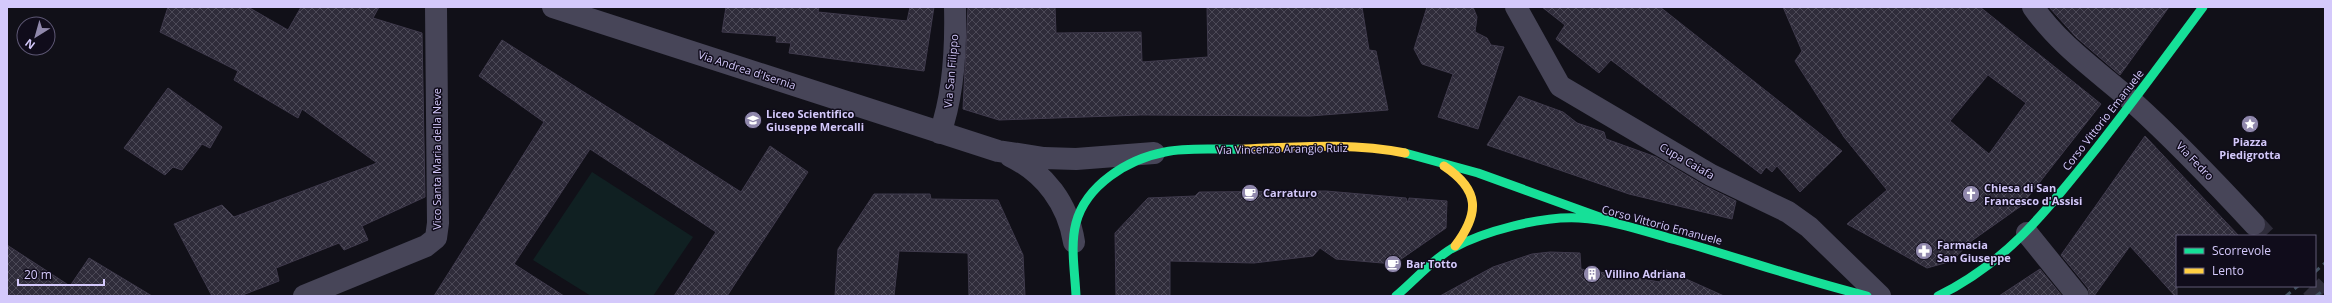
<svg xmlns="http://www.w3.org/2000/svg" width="2332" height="303" viewBox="0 0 2332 303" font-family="'Open Sans',sans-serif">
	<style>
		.green { fill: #102022 }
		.building { fill: url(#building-cross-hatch); stroke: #3f3a4c; fill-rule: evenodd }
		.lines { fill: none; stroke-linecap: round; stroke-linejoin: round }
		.street-tunnel { stroke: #2e2c3a; stroke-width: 22; stroke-dasharray: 22 11; stroke-linecap: butt }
		.street { stroke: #474558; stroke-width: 22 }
		.fast { stroke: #16e098; stroke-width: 9 }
		.slow { stroke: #ffcf43; stroke-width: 9 }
		.rail { stroke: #415160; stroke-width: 3; stroke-dasharray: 6 5; stroke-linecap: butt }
		.labels { text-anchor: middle; stroke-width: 3; stroke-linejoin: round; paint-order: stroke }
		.street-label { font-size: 11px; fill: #d4c9fb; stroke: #100c1b }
		.poi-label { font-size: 11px; font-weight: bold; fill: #d4c9fb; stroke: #100c1b; text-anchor: start }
	</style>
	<defs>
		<pattern id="building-cross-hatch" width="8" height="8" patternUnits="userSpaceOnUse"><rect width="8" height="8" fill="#2f2c3a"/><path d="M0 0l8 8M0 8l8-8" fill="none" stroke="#4c4957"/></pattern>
	</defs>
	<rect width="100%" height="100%" fill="#111018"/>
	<path class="green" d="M 592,172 L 693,237 L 653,296 L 591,296 L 533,260 Z"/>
	<path class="building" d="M 168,7 L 248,7 L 288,30 L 301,7 L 379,7 L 373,18 L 422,33 L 425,197 L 362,226 L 368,240 L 344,250 L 339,243 L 276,268 L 279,281 L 240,296 L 212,296 L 174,224 L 222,205 L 234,217 L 377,163 L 302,109 L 298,118 L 234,80 L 238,71 L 160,32 Z
		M 726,7 L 819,7 L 818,12 L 907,21 L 910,7 L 934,7 L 924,71 L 789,53 L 791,43 L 776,42 L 777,36 L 722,32 Z
		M 968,7 L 1055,7 L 1056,33 L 1141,32 L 1142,62 L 1208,57 L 1207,7 L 1362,7 L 1369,50 L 1376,51 L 1388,110 L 1310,116 L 1141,115 L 999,120 L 963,109 Z
		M 1427,7 L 1473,7 L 1477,17 L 1475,32 L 1487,38 L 1491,45 L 1504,47 L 1478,129 L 1438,117 L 1453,74 L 1422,64 L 1414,49 Z
		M 1542,7 L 1660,7 L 1842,151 L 1800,192 L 1777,166 L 1772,172 L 1766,167 L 1761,174 L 1611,60 L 1599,73 L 1556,39 L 1565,25 Z
		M 1783,7 L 1980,7 L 2101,104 L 2021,206 L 1970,242 L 1952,261 L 1927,268 L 1847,224 L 1887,190 L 1844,137 L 1795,61 L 1802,51 ZM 1988,75 L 2026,103 L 1989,154 L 1950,121 Z
		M 2049,7 L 2169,7 L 2120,75 L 2076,37 Z
		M 502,40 L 741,192 L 770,146 L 808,172 L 727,296 L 674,296 L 716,232 L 590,149 L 514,264 L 564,296 L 434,296 L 544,122 L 479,76 Z
		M 168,88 L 222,127 L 210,148 L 202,144 L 182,170 L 173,167 L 165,175 L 124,148 Z
		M 1519,96 L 1563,112 L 1577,123 L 1604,132 L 1606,139 L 1656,157 L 1705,186 L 1736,201 L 1732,219 L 1629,194 L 1487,145 Z
		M 2145,136 L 2239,236 L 2177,236 L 2177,296 L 2175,296 L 2130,246 L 2094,296 L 2090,296 L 2088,288 L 2061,255 Z
		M 1326,191 L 1406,198 L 1408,203 L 1409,198 L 1447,201 L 1446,228 L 1394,264 L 1336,259 L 1320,248 L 1313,256 L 1254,263 L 1170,261 L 1170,296 L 1116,296 L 1115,233 L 1148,198 L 1195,196 L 1199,192 Z
		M 874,194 L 930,194 L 931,199 L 998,200 L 1023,255 L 1025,296 L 969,296 L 968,253 L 899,251 L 894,296 L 835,296 L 838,249 Z
		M 7,245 L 70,286 L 89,258 L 152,296 L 7,296 Z
		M 1550,252 L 1580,253 L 1581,269 L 1660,282 L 1666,270 L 1724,296 L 1440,296 L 1493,267 L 1532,254 Z
		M 2040,269 L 2062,296 L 1999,296 Z"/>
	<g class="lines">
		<path class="street-tunnel" d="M 2254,224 L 2265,236
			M 2311,286 L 2321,296"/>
		<path class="street" d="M 553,7 L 998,151 L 1044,158 L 1076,159 L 1154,153
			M 1516,7 L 1560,86 L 1711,175 L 1788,212 L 1809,227 L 1880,296
			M 2033,7 C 2060,46 2099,72 2134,103 C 2176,141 2215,182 2254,224
			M 940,133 C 954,94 956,48 955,7
			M 1010,156 C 1045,173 1068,204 1074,242
			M 2027,233 L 2078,296
			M 304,296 L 426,246 L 436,238 L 438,223 L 436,7"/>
		<path class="fast" d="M 1405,153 L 1478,173 L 1616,223
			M 1076,296 C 1075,272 1070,246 1076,223 C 1086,185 1128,159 1165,152 C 1189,147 1216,150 1241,149
			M 1396,296 C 1414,281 1431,261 1451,249 C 1484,231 1541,216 1579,218 C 1612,220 1644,231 1676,240 C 1740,258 1802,280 1867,296
			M 1938,296 C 2004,264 2043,215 2088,159 C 2128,109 2165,58 2203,7"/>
		<path class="slow" d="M 1241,149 C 1296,147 1351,142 1405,153
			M 1444,166 C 1480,190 1480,213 1455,246"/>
		<path class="rail" d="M 2315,272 L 2325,263
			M 2286,296 L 2298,286
			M 2316,296 L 2325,289"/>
	</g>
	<defs>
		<symbol id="school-disc" viewBox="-11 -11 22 22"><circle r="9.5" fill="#9088ac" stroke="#100c1b"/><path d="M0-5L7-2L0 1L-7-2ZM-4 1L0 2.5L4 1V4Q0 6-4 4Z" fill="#fff"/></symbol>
		<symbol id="sight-disc" viewBox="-11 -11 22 22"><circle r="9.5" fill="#9088ac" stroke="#100c1b"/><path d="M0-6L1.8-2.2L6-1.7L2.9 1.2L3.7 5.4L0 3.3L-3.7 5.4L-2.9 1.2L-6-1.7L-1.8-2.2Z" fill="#fff"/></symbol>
		<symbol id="cafe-disc" viewBox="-11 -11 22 22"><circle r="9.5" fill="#9088ac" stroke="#100c1b"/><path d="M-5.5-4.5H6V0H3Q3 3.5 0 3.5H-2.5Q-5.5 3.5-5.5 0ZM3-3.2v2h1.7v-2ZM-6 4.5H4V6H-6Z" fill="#fff"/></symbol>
		<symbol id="church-disc" viewBox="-11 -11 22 22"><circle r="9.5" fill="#9088ac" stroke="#100c1b"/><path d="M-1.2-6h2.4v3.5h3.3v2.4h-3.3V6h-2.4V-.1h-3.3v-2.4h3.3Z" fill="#fff"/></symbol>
		<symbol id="pharmacy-disc" viewBox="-11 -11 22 22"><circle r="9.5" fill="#9088ac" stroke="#100c1b"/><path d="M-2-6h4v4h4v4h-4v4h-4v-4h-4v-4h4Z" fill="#fff"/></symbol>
		<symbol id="building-disc" viewBox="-11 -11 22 22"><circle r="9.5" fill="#9088ac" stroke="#100c1b"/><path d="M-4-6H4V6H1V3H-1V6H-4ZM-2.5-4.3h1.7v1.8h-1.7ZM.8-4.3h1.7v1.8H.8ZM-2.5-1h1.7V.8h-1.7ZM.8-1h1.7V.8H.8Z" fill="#fff"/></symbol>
	</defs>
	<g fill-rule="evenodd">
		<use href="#school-disc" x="743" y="110" width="20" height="20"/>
		<use href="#sight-disc" x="2240" y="114" width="20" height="20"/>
		<use href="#cafe-disc" x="1240" y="183" width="20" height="20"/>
		<use href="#church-disc" x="1961" y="184" width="20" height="20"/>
		<use href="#pharmacy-disc" x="1914" y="241" width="20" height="20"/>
		<use href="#cafe-disc" x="1383" y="254" width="20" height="20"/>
		<use href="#building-disc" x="1582" y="264" width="20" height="20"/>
	</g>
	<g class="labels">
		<g class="street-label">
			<text transform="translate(747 70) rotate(18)" y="4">Via Andrea d'Isernia</text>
			<text transform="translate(951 71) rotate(-85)" y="4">Via San Filippo</text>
			<text transform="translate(2103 120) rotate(-52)" y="4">Corso Vittorio Emanuele</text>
			<text transform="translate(1282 149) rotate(-1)" y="4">Via Vincenzo Arangio Ruiz</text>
			<text transform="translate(437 159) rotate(-90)" y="4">Vico Santa Maria della Neve</text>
			<text transform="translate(1687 161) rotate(30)" y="4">Cupa Caiafa</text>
			<text transform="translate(2195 161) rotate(46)" y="4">Via Fedro</text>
			<text transform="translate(1662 225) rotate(15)" y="4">Corso Vittorio Emanuele</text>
		</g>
		<g class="poi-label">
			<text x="766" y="118">Liceo Scientifico<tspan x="766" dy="13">Giuseppe Mercalli</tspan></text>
			<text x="2250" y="146" text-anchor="middle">Piazza<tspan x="2250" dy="13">Piedigrotta</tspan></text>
			<text x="1984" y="192">Chiesa di San<tspan x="1984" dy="13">Francesco d'Assisi</tspan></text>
			<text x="1263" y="197">Carraturo</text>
			<text x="1937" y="249">Farmacia<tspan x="1937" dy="13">San Giuseppe</tspan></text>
			<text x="1406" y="268">Bar Totto</text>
			<text x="1605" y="278">Villino Adriana</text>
		</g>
	</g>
	<rect width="2332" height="303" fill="none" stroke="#d4c9fb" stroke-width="16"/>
	<rect x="2176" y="235" width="140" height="52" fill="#100c1b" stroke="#5e5875"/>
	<rect x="2184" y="248" width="20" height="6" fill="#16e098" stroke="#5e5875"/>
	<text x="2212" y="255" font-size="12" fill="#d4c9fb">Scorrevole</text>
	<rect x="2184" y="268" width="20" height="6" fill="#ffcf43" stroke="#5e5875"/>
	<text x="2212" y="275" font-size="12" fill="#d4c9fb">Lento</text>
	<g transform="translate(36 36) rotate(217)"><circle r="19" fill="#100c1b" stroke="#5e5875"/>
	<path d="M0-3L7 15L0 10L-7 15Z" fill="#9088ac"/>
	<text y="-6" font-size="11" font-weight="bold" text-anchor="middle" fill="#d4c9fb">N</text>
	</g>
	<path d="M18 279v6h86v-6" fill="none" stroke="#d4c9fb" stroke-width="2"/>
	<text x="24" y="279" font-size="12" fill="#d4c9fb" stroke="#100c1b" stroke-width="3" paint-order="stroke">20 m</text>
</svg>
